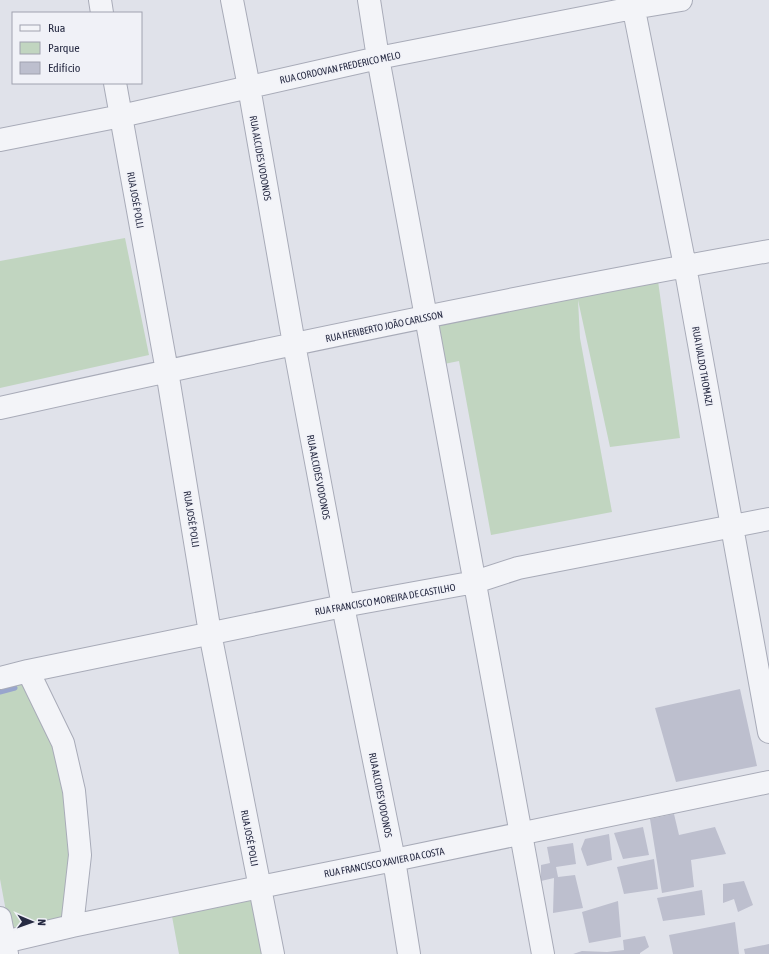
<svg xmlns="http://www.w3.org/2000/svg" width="769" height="954" viewBox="0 0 769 954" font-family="'Asap Condensed',sans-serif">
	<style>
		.green { fill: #c1d5c0 }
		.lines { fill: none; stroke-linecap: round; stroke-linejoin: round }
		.stream { stroke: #98a5cd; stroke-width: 5 }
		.building { fill: #bdbfce }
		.minor-casing { stroke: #a8abb8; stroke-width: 24 }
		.minor { stroke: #f3f4f8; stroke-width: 22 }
		.labels { text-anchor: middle; stroke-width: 3; stroke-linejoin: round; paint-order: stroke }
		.street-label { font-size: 10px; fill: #272b43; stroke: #f0f1f7 }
	</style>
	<rect width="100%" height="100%" fill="#e0e2ea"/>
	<path class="green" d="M 125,238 L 149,355 L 0,388 L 0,261 Z
		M 658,281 L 680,438 L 610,447 L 578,300 L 580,338 L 612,512 L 491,535 L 459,361 L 444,364 L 433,323 Z
		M 21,679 L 43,717 L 77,820 L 64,918 L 10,933 L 0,879 L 0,684 Z
		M 253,894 L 263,954 L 179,954 L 171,911 Z"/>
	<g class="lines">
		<path class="stream" d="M 0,692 L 15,688"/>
	</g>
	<path class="building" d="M 740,689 L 757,766 L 676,782 L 655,708 Z
		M 674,814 L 679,835 L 715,827 L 726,854 L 691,860 L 694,887 L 662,893 L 650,819 Z
		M 643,827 L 649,855 L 623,859 L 614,833 Z
		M 609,834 L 612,860 L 587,866 L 581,849 L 585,839 Z
		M 573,843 L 576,864 L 556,867 L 558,877 L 575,875 L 583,908 L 553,913 L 554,878 L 541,881 L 541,865 L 550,863 L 547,847 Z
		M 654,859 L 658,889 L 624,894 L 617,867 Z
		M 744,881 L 753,905 L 738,912 L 734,899 L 723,903 L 723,884 Z
		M 702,890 L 705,915 L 663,921 L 657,898 Z
		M 618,901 L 621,937 L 589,943 L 582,912 Z
		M 735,922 L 739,954 L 673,954 L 669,935 Z
		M 645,936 L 649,947 L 640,953 L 640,954 L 573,954 L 582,951 L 607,952 L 624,950 L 623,940 Z
		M 769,944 L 769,954 L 745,954 L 744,949 Z"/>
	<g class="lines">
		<defs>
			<path id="minor" d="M 100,0 L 102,13
				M 232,0 L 249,87 L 294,344 L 343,606 L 394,860 L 409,954
				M 369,0 L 378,58 L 426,317 L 543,954
				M 632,0 L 685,266 L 769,732
				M 115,83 L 167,371 L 210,633 L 273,954
				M 0,140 L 121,116 L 378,58 L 633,8 L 681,0
				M 0,408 C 255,351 511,297 769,251
				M 28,671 L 63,743 L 74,791 L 80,855 L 72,926
				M 0,678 L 28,671 L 343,606 L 475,582 L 518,568 L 769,519
				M 0,918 L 7,954
				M 0,943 L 72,926 L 260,887 L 394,860 L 769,782"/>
		</defs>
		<use href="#minor" class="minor-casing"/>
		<use href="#minor" class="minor"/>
	</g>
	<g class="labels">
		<g class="street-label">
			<text transform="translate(340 67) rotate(-12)" y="4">RUA CORDOVAN FREDERICO MELO</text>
			<text transform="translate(261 158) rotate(80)" y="4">RUA ALCIDES VODONOS</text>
			<text transform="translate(136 200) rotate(80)" y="4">RUA JOSÉ POLLI</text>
			<text transform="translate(384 326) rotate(-12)" y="4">RUA HERIBERTO JOÃO CARLSSON</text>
			<text transform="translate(703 366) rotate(80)" y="4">RUA IVALDO THOMAZI</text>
			<text transform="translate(319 477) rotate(79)" y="4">RUA ALCIDES VODONOS</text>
			<text transform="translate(192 519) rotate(81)" y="4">RUA JOSÉ POLLI</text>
			<text transform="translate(385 599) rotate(-10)" y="4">RUA FRANCISCO MOREIRA DE CASTILHO</text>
			<text transform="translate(381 795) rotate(79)" y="4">RUA ALCIDES VODONOS</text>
			<text transform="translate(250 838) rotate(79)" y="4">RUA JOSÉ POLLI</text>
			<text transform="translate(384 862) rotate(-11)" y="4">RUA FRANCISCO XAVIER DA COSTA</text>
		</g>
	</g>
	<rect x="12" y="12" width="130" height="72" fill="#f0f1f7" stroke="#a0a2af"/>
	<rect x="20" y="25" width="20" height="6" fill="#f3f4f8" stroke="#a0a2af"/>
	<text x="48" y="32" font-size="12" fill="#272b43">Rua</text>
	<rect x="20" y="42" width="20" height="12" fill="#c1d5c0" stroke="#a0a2af"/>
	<text x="48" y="52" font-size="12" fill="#272b43">Parque</text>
	<rect x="20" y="62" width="20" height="12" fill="#bdbfce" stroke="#a0a2af"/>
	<text x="48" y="72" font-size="12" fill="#272b43">Edifício</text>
	<g transform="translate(32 922) rotate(92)" stroke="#f0f1f7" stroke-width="3" paint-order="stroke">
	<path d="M0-3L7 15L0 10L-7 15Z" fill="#272b43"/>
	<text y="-6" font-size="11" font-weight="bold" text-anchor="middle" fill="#272b43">N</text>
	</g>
</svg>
